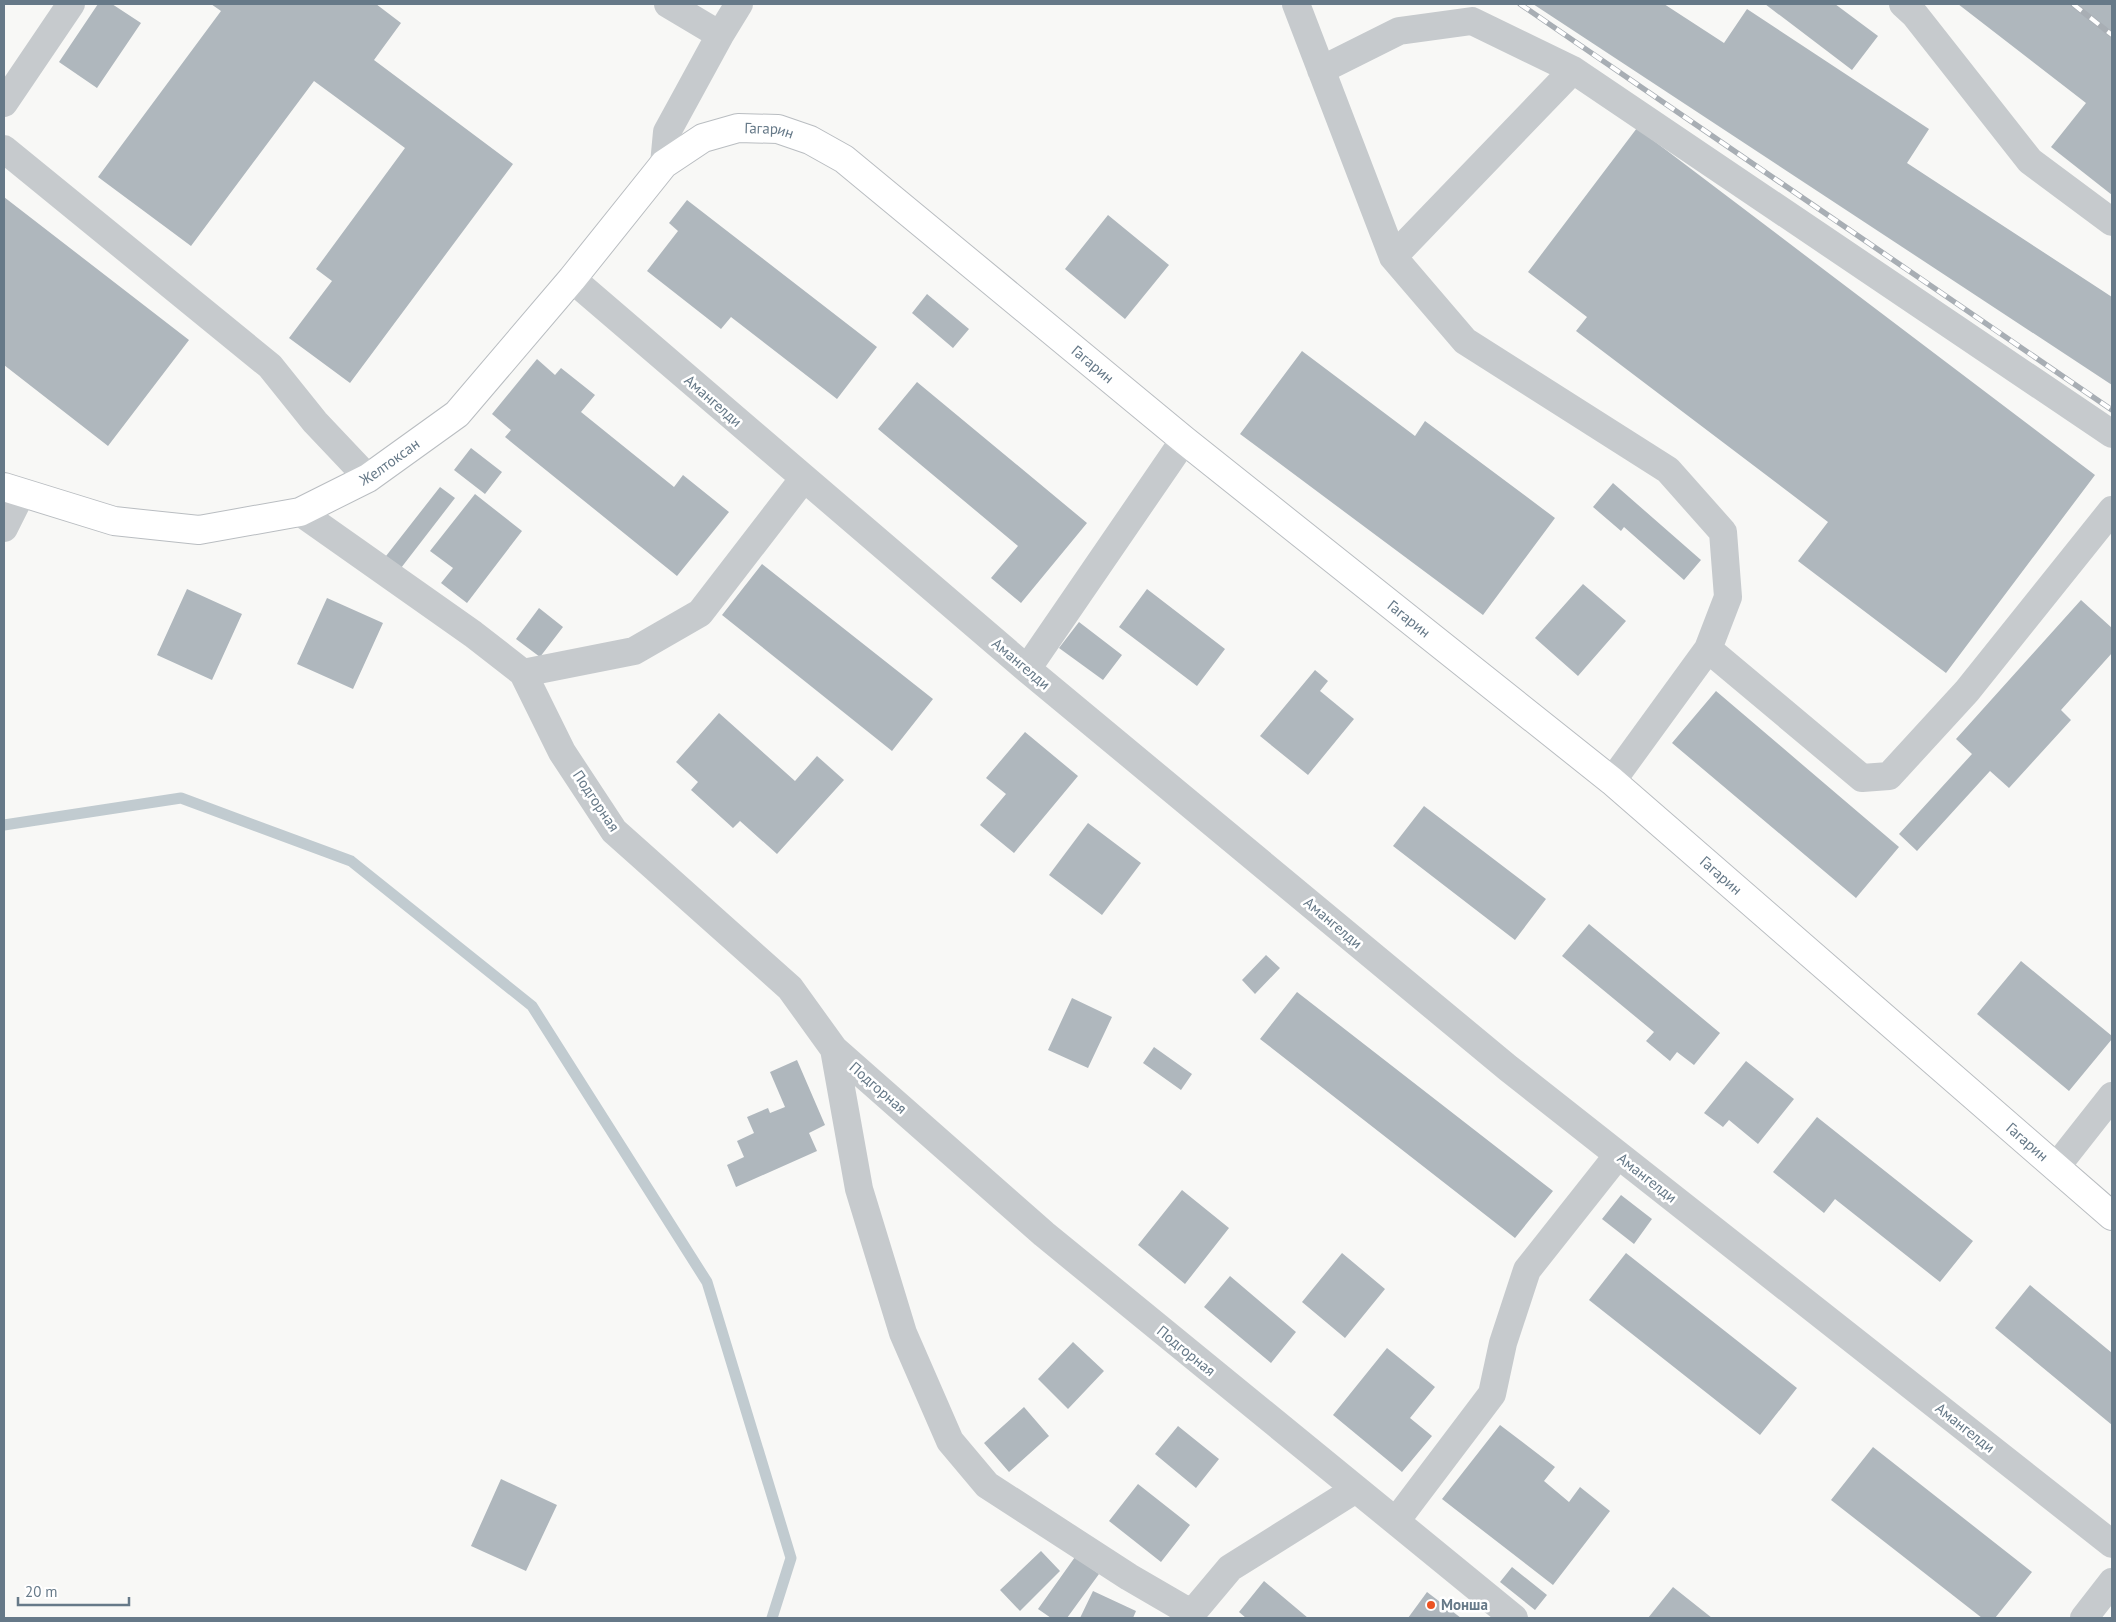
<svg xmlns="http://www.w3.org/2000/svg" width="2116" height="1622" viewBox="0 0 2116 1622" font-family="'PT Sans',sans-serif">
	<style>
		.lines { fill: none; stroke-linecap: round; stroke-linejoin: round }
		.stream { stroke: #c1cbd0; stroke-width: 11 }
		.building { fill: #afb7bd }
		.major-casing { stroke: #b9bdc1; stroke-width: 30 }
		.minor { stroke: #c6cacd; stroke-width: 28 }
		.major { stroke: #fff; stroke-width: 28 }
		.rail-casing { stroke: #a8aeb4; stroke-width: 5.5 }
		.rail { stroke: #fff; stroke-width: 4; stroke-dasharray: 11; stroke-linecap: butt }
		.poi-dot { fill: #eb5323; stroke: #fff; stroke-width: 2 }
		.labels { text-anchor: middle; stroke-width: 5; stroke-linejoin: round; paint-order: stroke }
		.street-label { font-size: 15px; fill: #667988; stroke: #fff }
		.poi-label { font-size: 15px; font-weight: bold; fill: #667988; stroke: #fff; text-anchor: start }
	</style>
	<rect width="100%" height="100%" fill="#f8f8f6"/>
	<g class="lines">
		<path class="stream" d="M 4,825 L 181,798 L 351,861 L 532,1006 L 707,1282 L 791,1558 L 772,1618"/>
	</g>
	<path class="building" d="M 98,4 L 112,4 L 141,23 L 97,88 L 59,62 Z
		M 211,4 L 376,4 L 401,23 L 374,60 L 513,164 L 350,383 L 289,338 L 332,281 L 316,269 L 405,148 L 314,81 L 191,246 L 98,177 L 221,11 Z
		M 1533,4 L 1664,4 L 1724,43 L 1747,9 L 1929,129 L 1907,163 L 2112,297 L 2112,385 Z
		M 1765,4 L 1835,4 L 1878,36 L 1852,70 Z
		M 1958,4 L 2112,4 L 2112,195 L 2051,147 L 2086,103 Z
		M 1637,128 L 2095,475 L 1946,673 L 1798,561 L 1828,522 L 1576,331 L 1587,317 L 1528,272 Z
		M 4,197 L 189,340 L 108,446 L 4,365 Z
		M 687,200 L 877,347 L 837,399 L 731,317 L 721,329 L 647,271 L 678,231 L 669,223 Z
		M 1108,215 L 1169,265 L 1125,319 L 1065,269 Z
		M 927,294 L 969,329 L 953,348 L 912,313 Z
		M 1302,351 L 1415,436 L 1425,421 L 1555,518 L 1483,615 L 1240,434 Z
		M 537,359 L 555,375 L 561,368 L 595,395 L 581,412 L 674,487 L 683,475 L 729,512 L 677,576 L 505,437 L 511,430 L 492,414 Z
		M 917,382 L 1087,523 L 1021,603 L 991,578 L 1018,546 L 878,429 Z
		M 471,448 L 502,472 L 485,494 L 454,470 Z
		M 1613,483 L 1701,560 L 1684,580 L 1624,527 L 1621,531 L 1593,507 Z
		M 440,487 L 455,498 L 401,568 L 386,556 Z
		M 475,494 L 522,531 L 467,603 L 441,583 L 453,568 L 430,551 Z
		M 762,564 L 933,699 L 892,751 L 722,615 Z
		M 1583,584 L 1626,621 L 1578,676 L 1535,638 Z
		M 187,589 L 242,614 L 212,680 L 157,655 Z
		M 1147,589 L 1225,649 L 1197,686 L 1119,627 Z
		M 327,598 L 383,623 L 353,689 L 297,664 Z
		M 2081,600 L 2112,628 L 2112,653 L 2061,710 L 2071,720 L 2009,788 L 1990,771 L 1917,851 L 1899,834 L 1972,754 L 1956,739 Z
		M 539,608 L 563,627 L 540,657 L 516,639 Z
		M 1079,622 L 1122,655 L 1103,680 L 1059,648 Z
		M 1315,670 L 1328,681 L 1320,691 L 1354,719 L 1308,775 L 1260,736 Z
		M 1716,691 L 1899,847 L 1856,898 L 1672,743 Z
		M 719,713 L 795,781 L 817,756 L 844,780 L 777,854 L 740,821 L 733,828 L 691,790 L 698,782 L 676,762 Z
		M 1025,732 L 1078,776 L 1014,853 L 980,825 L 1006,794 L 986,778 Z
		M 1424,806 L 1546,899 L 1515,940 L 1393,846 Z
		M 1088,823 L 1141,863 L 1102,915 L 1049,875 Z
		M 1589,924 L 1720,1033 L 1694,1065 L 1677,1052 L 1670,1061 L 1646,1041 L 1654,1032 L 1562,956 Z
		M 1266,955 L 1280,968 L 1255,994 L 1242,980 Z
		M 2021,961 L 2112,1036 L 2112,1039 L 2069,1091 L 1977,1014 Z
		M 1297,992 L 1553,1191 L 1515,1238 L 1260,1039 Z
		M 1072,998 L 1112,1017 L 1088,1068 L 1048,1050 Z
		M 1154,1047 L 1192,1074 L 1181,1090 L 1143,1063 Z
		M 797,1060 L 825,1125 L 809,1133 L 817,1151 L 736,1187 L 727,1165 L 744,1157 L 737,1141 L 754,1133 L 747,1117 L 768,1108 L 770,1113 L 785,1107 L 770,1072 Z
		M 1746,1061 L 1794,1099 L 1758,1144 L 1729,1120 L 1723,1127 L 1704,1113 Z
		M 1817,1117 L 1973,1241 L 1940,1282 L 1835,1199 L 1824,1213 L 1773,1172 Z
		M 1182,1190 L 1229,1228 L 1185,1284 L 1138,1245 Z
		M 1621,1195 L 1652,1219 L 1634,1244 L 1602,1219 Z
		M 1342,1253 L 1385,1289 L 1345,1338 L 1302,1302 Z
		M 1626,1253 L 1797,1388 L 1760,1435 L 1589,1300 Z
		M 1230,1276 L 1296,1332 L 1271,1363 L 1204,1307 Z
		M 2030,1285 L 2112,1353 L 2112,1425 L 1995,1328 Z
		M 1073,1342 L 1104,1371 L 1068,1409 L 1038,1379 Z
		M 1387,1348 L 1435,1387 L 1410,1418 L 1432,1436 L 1402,1472 L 1333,1415 Z
		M 1024,1407 L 1049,1436 L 1009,1472 L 984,1443 Z
		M 1500,1425 L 1555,1467 L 1544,1481 L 1569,1502 L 1580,1487 L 1610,1511 L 1553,1585 L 1442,1499 Z
		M 1178,1426 L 1219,1459 L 1196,1488 L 1155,1454 Z
		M 1873,1447 L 2032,1572 L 1995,1618 L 1982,1618 L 1831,1500 Z
		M 501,1479 L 557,1505 L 526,1571 L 471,1546 Z
		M 1138,1484 L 1190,1525 L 1161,1562 L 1109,1521 Z
		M 1041,1551 L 1060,1571 L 1020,1611 L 1000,1590 Z
		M 1075,1557 L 1099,1574 L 1067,1618 L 1051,1618 L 1038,1609 Z
		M 1512,1567 L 1547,1595 L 1535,1610 L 1500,1582 Z
		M 1264,1581 L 1308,1618 L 1246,1618 L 1239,1612 Z
		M 1673,1587 L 1712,1618 L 1648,1618 Z
		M 1093,1591 L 1136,1611 L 1133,1618 L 1080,1618 Z
		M 1427,1592 L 1461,1618 L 1408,1618 Z"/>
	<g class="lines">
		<defs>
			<g id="major">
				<path id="s1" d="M 4,487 L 114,521 L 199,530 L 300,512 L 368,478 L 457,414 L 572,279 L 664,164 L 703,138 L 738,128 L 778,129 L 810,140 L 844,159 L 1184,440 L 1612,781 L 2112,1216"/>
			</g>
		</defs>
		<use href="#major" class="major-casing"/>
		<path class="minor" d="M 1296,4 L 1393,257 L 1465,341 L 1668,470 L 1723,532 L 1728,597 L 1708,649 L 1612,781
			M 1903,4 L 1915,15 L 2030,161 L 2112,222
			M 720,35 L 739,4
			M 1321,70 L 1399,31 L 1472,21 L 1573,70 L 2112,434
			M 4,103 L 71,4
			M 4,149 L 270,366 L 315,422 L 368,478
			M 664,164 L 667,132 L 720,35 L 668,4
			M 1393,257 L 1573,70
			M 572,279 L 1027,669 L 1508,1068 L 2112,1544
			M 300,512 L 473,634 L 523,673 L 562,752 L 614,831 L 790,988 L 834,1049 L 1044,1234 L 1514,1618
			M 4,528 L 21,494
			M 1708,649 L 1862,778 L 1889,776 L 1967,691 L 2112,510
			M 1027,669 L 1184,440
			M 523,673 L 634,651 L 700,613 L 804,478
			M 834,1049 L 859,1189 L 903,1333 L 950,1441 L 987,1485 L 1129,1577 L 1191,1613
			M 2056,1167 L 2112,1096
			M 1396,1521 L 1492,1394 L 1503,1343 L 1527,1270 L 1618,1155
			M 1188,1618 L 1230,1568 L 1356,1489
			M 2084,1618 L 2112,1582"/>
		<use href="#major" class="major"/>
		<defs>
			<path id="rail" d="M 1520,4 L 2112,410
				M 2073,4 L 2112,35"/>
		</defs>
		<use href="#rail" class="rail-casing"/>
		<use href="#rail" class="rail"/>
	</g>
	<circle class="poi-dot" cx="1431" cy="1605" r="5"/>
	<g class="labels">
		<g class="street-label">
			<text dy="5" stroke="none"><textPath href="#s1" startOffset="928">Гагарин</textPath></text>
			<text dy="5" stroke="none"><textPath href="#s1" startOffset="1332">Гагарин</textPath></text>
			<text transform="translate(713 401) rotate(41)" y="5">Амангелди</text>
			<text dy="5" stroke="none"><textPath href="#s1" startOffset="406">Желтоксан</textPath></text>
			<text dy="5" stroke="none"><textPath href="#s1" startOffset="1738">Гагарин</textPath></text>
			<text transform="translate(1021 664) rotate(40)" y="5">Амангелди</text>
			<text transform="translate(596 801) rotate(56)" y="5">Подгорная</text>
			<text dy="5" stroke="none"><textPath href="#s1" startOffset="2142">Гагарин</textPath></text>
			<text transform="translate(1333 923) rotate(40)" y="5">Амангелди</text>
			<text transform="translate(878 1088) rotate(41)" y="5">Подгорная</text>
			<text dy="5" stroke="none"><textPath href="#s1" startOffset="2548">Гагарин</textPath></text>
			<text transform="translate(1647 1178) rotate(38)" y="5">Амангелди</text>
			<text transform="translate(1186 1351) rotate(39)" y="5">Подгорная</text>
			<text transform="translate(1965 1428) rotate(38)" y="5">Амангелди</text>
		</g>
		<g class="poi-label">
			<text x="1441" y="1610">Монша</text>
		</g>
	</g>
	<rect width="2116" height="1622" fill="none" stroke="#667988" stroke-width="10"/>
	<path d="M18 1597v8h111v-8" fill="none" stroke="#667988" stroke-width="2.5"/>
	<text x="25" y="1597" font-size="15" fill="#667988" stroke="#ffffff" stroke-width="4" paint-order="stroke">20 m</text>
</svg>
